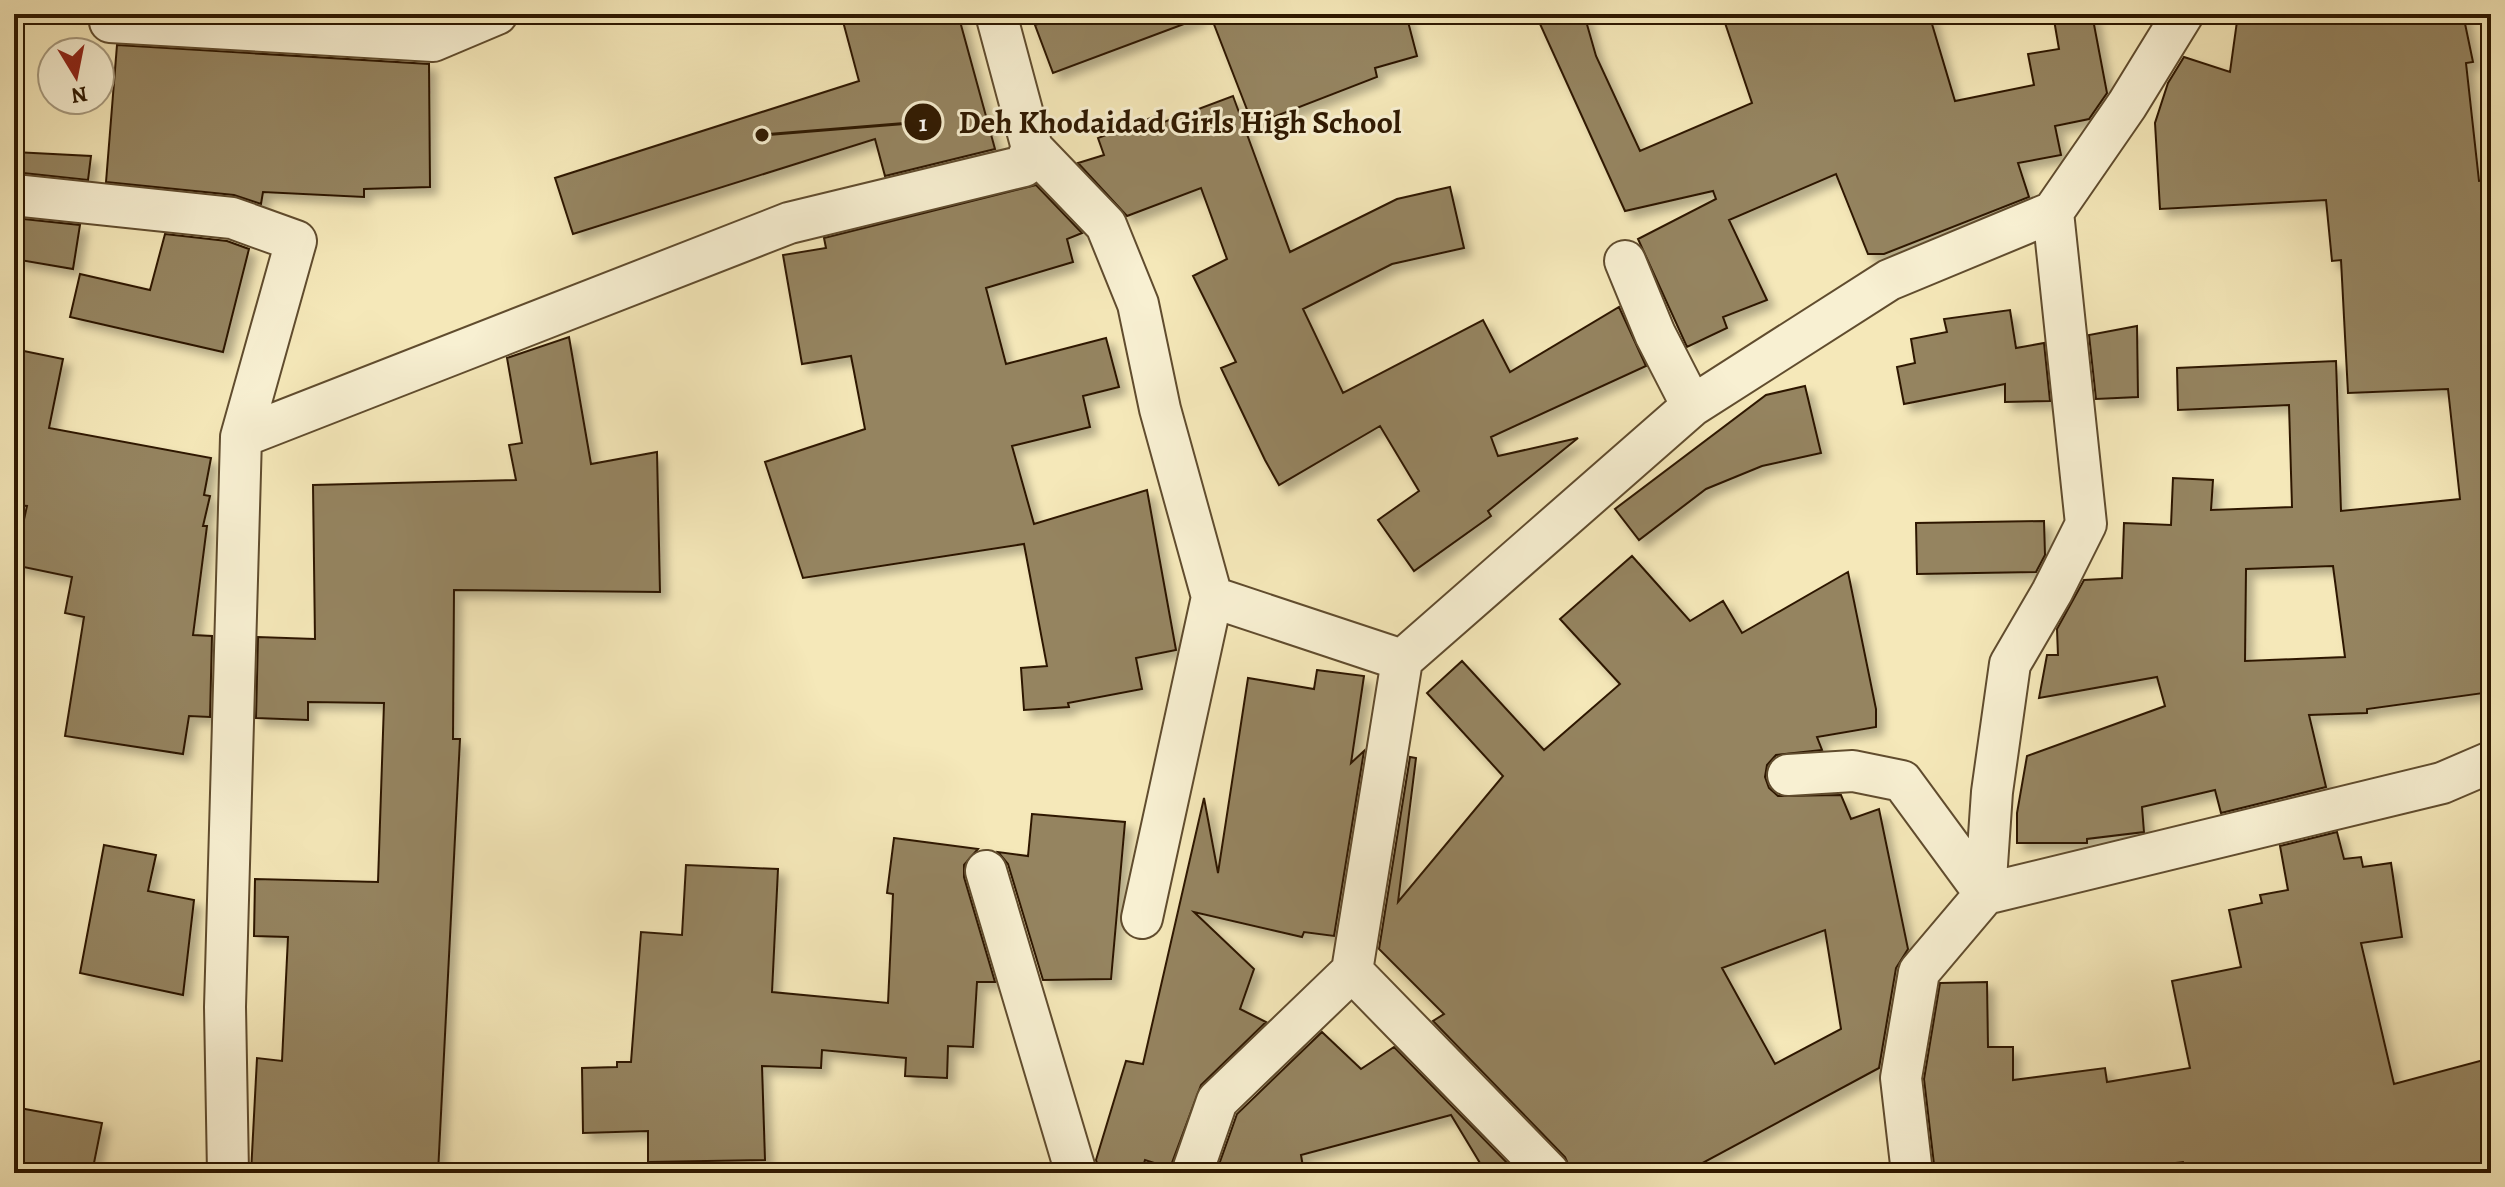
<svg xmlns="http://www.w3.org/2000/svg" width="2505" height="1187" viewBox="0 0 2505 1187" font-family="Alegreya,serif">
	<style>
		.building { fill: #958460; stroke: #2e1800; stroke-width: 2; fill-rule: evenodd; filter: url(#shadow) }
		.lines { fill: none; stroke-linecap: round; stroke-linejoin: round }
		.street-casing { stroke: #604c2e; stroke-width: 44 }
		.street { stroke: #f8f0d2; stroke-width: 40 }
		.leader { fill: none; stroke: #2e1800; stroke-width: 3 }
		.callout-dot { fill: #2e1800; stroke: #f8f0d2; stroke-width: 3 }
		.mark-label { font-size: 24px; text-anchor: middle; font-weight: bold; fill: #fff }
		.callout-label { font-size: 32px; text-anchor: middle; font-weight: bold; fill: #2e1800; stroke: #f8f0d2; stroke-width: 6; stroke-linejoin: round; paint-order: stroke }
	</style>
	<defs>
		<filter id="shadow"><feDropShadow dx="7" dy="7" stdDeviation="4" flood-color="#0004"/></filter>
	</defs>
	<rect width="100%" height="100%" fill="#f5e8b9"/>
	<filter id="stains"><feTurbulence type="fractalNoise" baseFrequency=".0025" numOctaves="4"/><feColorMatrix values="0 0 0 0 .2 0 0 0 0 .09 0 0 0 0 .02 0 0 0 .5 -.17"/></filter>
	<radialGradient id="worn" r=".72"><stop offset=".6" stop-color="#630" stop-opacity="0"/><stop offset="1" stop-color="#630" stop-opacity=".3"/></radialGradient>
	<path class="building" d="M 841,14 L 958,14 L 995,149 L 885,176 L 875,139 L 573,234 L 555,178 L 859,81 Z
		M 1064,14 L 1200,14 L 1200,18 L 1053,73 L 1035,25 Z
		M 1210,14 L 1406,14 L 1417,56 L 1375,68 L 1377,77 L 1253,125 Z
		M 1584,14 L 1596,56 L 1640,151 L 1752,103 L 1722,14 L 1929,14 L 1955,101 L 2034,85 L 2028,54 L 2059,49 L 2053,14 L 2092,14 L 2107,93 L 2089,119 L 2055,126 L 2061,155 L 2018,163 L 2029,197 L 1884,254 L 1868,254 L 1836,174 L 1729,220 L 1767,300 L 1723,317 L 1727,328 L 1687,347 L 1638,239 L 1716,199 L 1713,191 L 1625,211 L 1540,24 Z
		M 2238,14 L 2354,14 L 2356,22 L 2394,14 L 2463,14 L 2473,62 L 2466,63 L 2479,181 L 2491,180 L 2491,386 L 2486,386 L 2491,431 L 2491,692 L 2367,709 L 2367,713 L 2309,715 L 2326,787 L 2221,813 L 2215,790 L 2142,807 L 2144,832 L 2087,839 L 2087,843 L 2017,843 L 2017,813 L 2027,756 L 2165,706 L 2157,677 L 2039,698 L 2047,655 L 2058,655 L 2057,629 L 2084,580 L 2122,578 L 2124,523 L 2171,525 L 2173,478 L 2213,480 L 2211,510 L 2292,507 L 2289,405 L 2178,410 L 2177,368 L 2336,361 L 2341,511 L 2460,499 L 2448,389 L 2348,393 L 2341,260 L 2332,261 L 2326,200 L 2160,209 L 2155,123 L 2168,83 L 2184,57 L 2230,72 ZM 2333,566 L 2345,657 L 2245,661 L 2246,569 Z
		M 117,45 L 429,64 L 430,187 L 364,189 L 364,197 L 263,192 L 261,204 L 234,195 L 106,182 Z
		M 1233,96 L 1290,252 L 1397,199 L 1450,187 L 1464,248 L 1392,264 L 1303,309 L 1343,393 L 1483,320 L 1510,372 L 1619,307 L 1646,366 L 1491,437 L 1498,456 L 1578,438 L 1488,511 L 1491,516 L 1414,571 L 1378,520 L 1419,491 L 1380,426 L 1279,485 L 1265,460 L 1221,368 L 1236,362 L 1193,276 L 1227,259 L 1201,188 L 1127,216 L 1078,163 L 1104,155 L 1098,138 L 1161,114 L 1164,122 Z
		M 14,152 L 91,156 L 88,180 L 14,172 Z
		M 1036,185 L 1082,233 L 1067,239 L 1073,262 L 986,288 L 1006,364 L 1106,338 L 1119,387 L 1083,396 L 1090,427 L 1012,446 L 1034,524 L 1147,490 L 1176,650 L 1136,658 L 1142,689 L 1068,703 L 1069,707 L 1024,710 L 1021,668 L 1047,666 L 1024,544 L 803,578 L 765,462 L 865,429 L 851,356 L 802,364 L 783,255 L 826,248 L 824,238 Z
		M 14,218 L 80,225 L 73,269 L 14,259 Z
		M 165,234 L 227,241 L 249,249 L 223,352 L 70,317 L 80,274 L 150,290 Z
		M 2010,310 L 2016,348 L 2044,343 L 2050,401 L 2005,402 L 2005,384 L 1904,404 L 1897,367 L 1915,363 L 1911,339 L 1947,332 L 1944,319 Z
		M 2137,326 L 2138,397 L 2096,399 L 2089,335 Z
		M 569,337 L 591,464 L 657,452 L 660,592 L 454,590 L 453,739 L 460,739 L 438,1173 L 310,1166 L 309,1173 L 251,1173 L 257,1058 L 282,1061 L 288,937 L 254,936 L 255,879 L 378,882 L 384,703 L 308,702 L 308,720 L 256,718 L 258,637 L 315,639 L 313,485 L 516,480 L 509,445 L 522,443 L 507,358 Z
		M 14,349 L 63,359 L 49,428 L 211,458 L 204,495 L 210,496 L 203,526 L 207,526 L 193,635 L 212,636 L 210,717 L 189,716 L 183,754 L 65,736 L 84,617 L 65,613 L 72,577 L 14,565 L 27,506 L 14,505 Z
		M 1805,386 L 1821,453 L 1762,466 L 1706,489 L 1639,540 L 1615,509 L 1766,395 Z
		M 2044,521 L 2045,555 L 2036,572 L 1917,574 L 1916,523 Z
		M 1632,556 L 1690,621 L 1723,601 L 1742,633 L 1848,572 L 1876,709 L 1876,727 L 1817,737 L 1822,750 L 1776,755 L 1767,765 L 1765,777 L 1769,788 L 1778,796 L 1841,795 L 1851,819 L 1879,809 L 1908,949 L 1896,968 L 1879,1068 L 1684,1173 L 1572,1173 L 1565,1157 L 1433,1021 L 1444,1014 L 1379,949 L 1410,757 L 1416,758 L 1398,902 L 1503,776 L 1427,693 L 1462,661 L 1544,750 L 1620,684 L 1560,619 ZM 1825,930 L 1841,1029 L 1775,1064 L 1722,968 Z
		M 1317,670 L 1364,676 L 1351,763 L 1364,751 L 1334,936 L 1304,932 L 1302,937 L 1194,912 L 1254,969 L 1240,1009 L 1266,1022 L 1201,1085 L 1170,1168 L 1145,1160 L 1141,1173 L 1123,1173 L 1098,1166 L 1096,1160 L 1126,1061 L 1143,1064 L 1204,798 L 1218,873 L 1248,678 L 1314,689 Z
		M 1032,814 L 1125,822 L 1111,979 L 1043,980 L 1008,864 L 998,852 L 1028,856 Z
		M 2337,832 L 2344,859 L 2361,857 L 2363,867 L 2391,863 L 2402,937 L 2361,943 L 2394,1084 L 2491,1058 L 2491,1173 L 2185,1173 L 2183,1162 L 2090,1173 L 1935,1173 L 1924,1079 L 1940,983 L 1987,982 L 1988,1047 L 2013,1047 L 2013,1080 L 2105,1068 L 2107,1082 L 2190,1068 L 2172,981 L 2241,967 L 2229,910 L 2262,903 L 2260,895 L 2288,890 L 2280,846 Z
		M 894,838 L 978,849 L 964,865 L 964,877 L 995,982 L 977,982 L 973,1047 L 948,1046 L 947,1078 L 905,1076 L 906,1058 L 822,1050 L 821,1068 L 762,1066 L 765,1160 L 648,1162 L 648,1131 L 583,1133 L 582,1068 L 617,1067 L 617,1062 L 631,1062 L 641,932 L 682,935 L 686,865 L 778,869 L 772,992 L 888,1003 L 893,894 L 887,893 Z
		M 104,845 L 156,855 L 148,891 L 194,900 L 183,995 L 80,973 Z
		M 1322,1032 L 1361,1069 L 1394,1047 L 1516,1172 L 1486,1173 L 1451,1115 L 1301,1155 L 1304,1173 L 1216,1173 L 1237,1114 Z
		M 14,1107 L 102,1123 L 92,1173 L 14,1173 Z"/>
	<g class="lines">
		<defs>
			<path id="street" d="M 996,14 L 1032,148 L 1106,225 L 1138,304 L 1160,409 L 1212,597 L 1402,660
				M 110,22 L 433,41 L 497,14
				M 14,195 L 232,218 L 296,241 L 241,437 L 225,1007 L 228,1173
				M 1625,261 L 1655,334 L 1692,406
				M 241,437 L 789,223 L 1024,166 L 1032,148
				M 1788,775 L 1853,771 L 1902,781 L 1985,894 L 2442,783 L 2491,762
				M 986,871 L 1076,1173
				M 1142,918 L 1212,597
				M 1352,971 L 1549,1173
				M 1192,1173 L 1217,1101 L 1352,971 L 1402,660 L 1692,406 L 1889,280 L 2053,212 L 2127,105 L 2183,14
				M 1912,1173 L 1901,1078 L 1919,972 L 1985,894 L 1992,792 L 2010,664 L 2052,592 L 2086,524 L 2053,212"/>
		</defs>
		<use href="#street" class="street-casing"/>
		<use href="#street" class="street"/>
	</g>
	<path class="leader" d="M762 135L923 122"/>
	<g class="callout-dot">
		<circle cx="762" cy="135" r="8"/>
		<circle cx="923" cy="122" r="20"/>
	</g>
	<g class="mark-label">
		<text x="923" y="131">1</text>
	</g>
	<g class="callout-label">
		<text x="1180" y="133">Deh Khodaidad Girls High School</text>
	</g>
	<rect width="2505" height="1187" fill="none" stroke="#f5e8b9" stroke-width="48"/>
	<rect x="16" y="16" width="2473" height="1155" fill="none" stroke="#2e1800" stroke-width="4"/>
	<rect x="24" y="24" width="2457" height="1139" fill="none" stroke="#2e1800" stroke-width="2"/>
	<g transform="translate(76 76) rotate(170)"><circle r="38" fill="#f8f0d2" stroke="#a79a7e" stroke-width="2"/>
	<path d="M0-6L14 30L0 20L-14 30Z" fill="#8f2418"/>
	<text y="-12" font-size="22" font-weight="bold" text-anchor="middle" fill="#2e1800">N</text>
	</g>
	<rect width="100%" height="100%" filter="url(#stains)"/>
	<rect width="100%" height="100%" fill="url(#worn)"/>
</svg>
